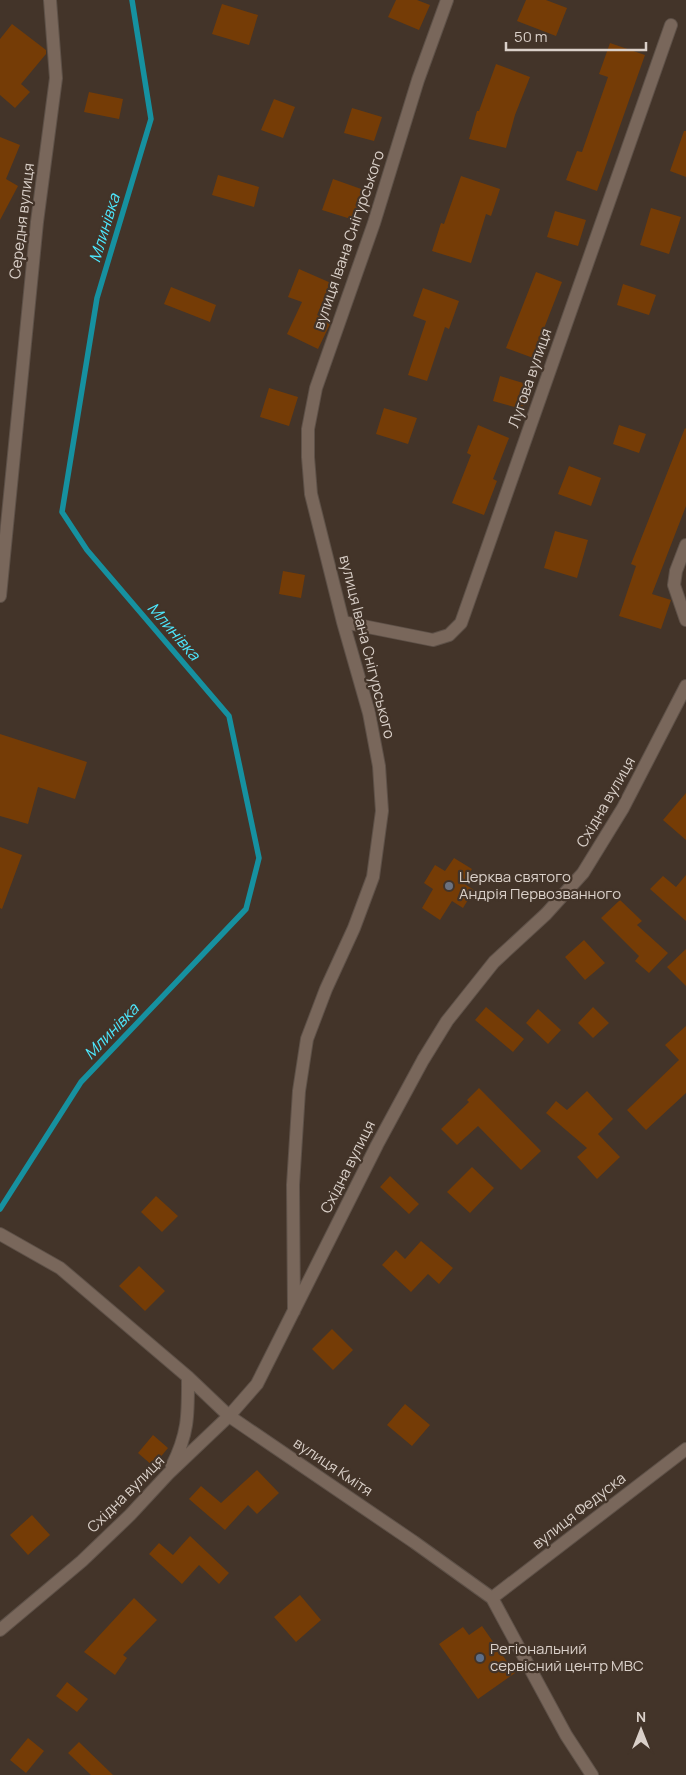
<svg xmlns="http://www.w3.org/2000/svg" width="686" height="1775" viewBox="0 0 686 1775" font-family="Manrope,sans-serif">
	<style>
		.lines { fill: none; stroke-linecap: round; stroke-linejoin: round }
		.stream { stroke: #1691a0; stroke-width: 5.5 }
		.building { fill: #753c06 }
		.minor-casing { stroke: #5e5148; stroke-width: 14 }
		.minor { stroke: #79675b; stroke-width: 12 }
		.worship-dot { fill: #6b7280; stroke: #433429; stroke-width: 2 }
		.service-dot { fill: #5c6f8a; stroke: #433429; stroke-width: 2 }
		.labels { text-anchor: middle; stroke-width: 4.5; stroke-linejoin: round; paint-order: stroke }
		.street-label { font-size: 15px; fill: #dad0c9; stroke: #433429 }
		.poi-label { font-size: 15px; fill: #dad0c9; stroke: #433429; text-anchor: start }
		.water-label { font-size: 16px; font-style: italic; fill: #4de8fe; stroke: #433429 }
	</style>
	<rect width="100%" height="100%" fill="#433429"/>
	<g class="lines">
		<path class="stream" d="M 0,1209 L 81,1082 L 246,909 L 259,858 L 229,716 L 87,550 L 62,512 L 97,298 L 151,119 L 132,0"/>
	</g>
	<path class="building" d="M 396,0 L 417,0 L 430,5 L 419,30 L 388,17 Z
		M 526,0 L 546,0 L 567,8 L 556,36 L 517,21 Z
		M 222,4 L 258,15 L 249,45 L 212,34 Z
		M 12,24 L 46,50 L 46,54 L 21,84 L 30,92 L 15,108 L 0,95 L 0,39 Z
		M 610,43 L 645,55 L 597,191 L 566,180 L 577,151 L 582,152 L 608,77 L 599,74 Z
		M 496,64 L 530,77 L 515,115 L 506,148 L 469,139 L 477,111 L 479,111 Z
		M 89,92 L 123,99 L 119,119 L 84,112 Z
		M 274,99 L 295,107 L 283,138 L 261,130 Z
		M 352,108 L 382,117 L 374,141 L 344,133 Z
		M 684,131 L 686,131 L 686,177 L 670,171 Z
		M 0,137 L 20,145 L 6,179 L 18,186 L 0,220 Z
		M 218,175 L 259,187 L 254,207 L 212,195 Z
		M 461,176 L 500,189 L 491,216 L 486,214 L 471,263 L 432,251 L 441,223 L 444,224 Z
		M 333,179 L 364,190 L 354,220 L 322,210 Z
		M 651,208 L 681,217 L 669,254 L 640,245 Z
		M 555,211 L 586,220 L 578,246 L 547,237 Z
		M 299,269 L 331,283 L 317,315 L 331,322 L 318,349 L 287,334 L 302,302 L 288,297 Z
		M 536,272 L 562,282 L 543,331 L 546,333 L 536,359 L 506,348 Z
		M 623,284 L 656,295 L 649,315 L 617,305 Z
		M 171,287 L 216,305 L 210,322 L 164,304 Z
		M 423,288 L 459,301 L 449,329 L 445,327 L 427,381 L 408,375 L 426,321 L 413,316 Z
		M 500,376 L 530,385 L 522,409 L 493,401 Z
		M 269,388 L 298,397 L 289,426 L 260,417 Z
		M 384,408 L 417,418 L 408,444 L 376,434 Z
		M 478,425 L 509,438 L 493,479 L 497,481 L 484,515 L 452,503 L 471,455 L 467,453 Z
		M 619,425 L 646,434 L 639,453 L 613,444 Z
		M 685,428 L 686,429 L 686,506 L 652,594 L 671,600 L 661,629 L 619,616 L 636,566 L 631,564 Z
		M 569,466 L 601,478 L 591,506 L 558,494 Z
		M 555,531 L 588,540 L 577,578 L 544,568 Z
		M 283,571 L 305,575 L 301,598 L 279,594 Z
		M 0,734 L 87,762 L 75,799 L 38,787 L 28,824 L 0,816 Z
		M 686,793 L 686,840 L 663,820 Z
		M 0,847 L 22,855 L 2,909 L 0,908 Z
		M 454,858 L 472,869 L 463,883 L 474,890 L 463,908 L 452,901 L 440,920 L 422,908 L 433,889 L 424,883 L 435,865 L 445,871 Z
		M 686,875 L 686,921 L 650,889 L 663,876 L 676,887 Z
		M 620,900 L 642,921 L 637,925 L 668,953 L 649,973 L 635,961 L 639,956 L 601,918 Z
		M 584,940 L 605,963 L 585,980 L 565,957 Z
		M 686,949 L 686,986 L 667,967 Z
		M 486,1007 L 524,1039 L 513,1052 L 475,1020 Z
		M 593,1007 L 609,1023 L 593,1038 L 578,1023 Z
		M 538,1009 L 561,1030 L 548,1044 L 526,1023 Z
		M 686,1026 L 686,1093 L 646,1130 L 627,1110 L 679,1060 L 665,1045 Z
		M 479,1088 L 541,1151 L 521,1170 L 478,1126 L 457,1145 L 441,1129 L 469,1102 L 467,1100 Z
		M 587,1091 L 613,1119 L 598,1134 L 620,1157 L 597,1179 L 577,1157 L 587,1148 L 546,1113 L 556,1101 L 567,1110 Z
		M 472,1167 L 494,1188 L 470,1213 L 447,1192 Z
		M 390,1176 L 419,1204 L 409,1214 L 380,1187 Z
		M 156,1196 L 178,1216 L 162,1232 L 141,1212 Z
		M 421,1241 L 453,1268 L 439,1284 L 428,1274 L 411,1292 L 382,1265 L 396,1250 L 405,1259 Z
		M 139,1266 L 165,1291 L 145,1311 L 119,1286 Z
		M 332,1329 L 353,1350 L 333,1370 L 312,1349 Z
		M 405,1404 L 430,1425 L 412,1446 L 387,1425 Z
		M 153,1435 L 168,1448 L 153,1466 L 138,1453 Z
		M 257,1470 L 279,1493 L 257,1514 L 248,1505 L 225,1530 L 189,1499 L 201,1486 L 221,1503 Z
		M 32,1515 L 50,1535 L 28,1555 L 10,1535 Z
		M 190,1536 L 229,1573 L 219,1584 L 199,1565 L 182,1584 L 149,1554 L 159,1543 L 173,1555 Z
		M 300,1595 L 321,1620 L 296,1642 L 274,1617 Z
		M 134,1598 L 157,1620 L 123,1655 L 127,1658 L 115,1675 L 84,1652 Z
		M 482,1626 L 515,1673 L 478,1699 L 439,1644 L 463,1627 L 469,1635 Z
		M 67,1682 L 88,1699 L 77,1712 L 56,1696 Z
		M 28,1738 L 44,1751 L 26,1773 L 10,1760 Z
		M 79,1742 L 113,1775 L 91,1775 L 68,1753 Z"/>
	<g class="lines">
		<defs>
			<path id="minor" d="M 686,545 L 676,571 L 674,585 L 686,620
				M 0,596 L 37,222 L 56,78 L 50,0
				M 343,622 L 433,640 L 449,635 L 461,623 L 671,25
				M 0,1234 L 60,1268 L 188,1377 L 229,1416 L 414,1542 L 492,1598 L 566,1735 L 592,1775
				M 294,1311 L 293,1185 L 299,1091 L 307,1039 L 326,989 L 354,928 L 373,877 L 382,811 L 379,766 L 369,713 L 343,622 L 311,494 L 308,457 L 308,429 L 316,388 L 374,223 L 418,80 L 447,0
				M 172,1466 C 189,1432 188,1414 188,1377
				M 492,1598 L 686,1449
				M 0,1630 L 82,1561 L 130,1515 L 168,1474 L 229,1416 L 257,1384 L 377,1145 L 423,1060 L 447,1021 L 494,962 L 546,914 L 583,873 L 623,808 L 686,686"/>
		</defs>
		<use href="#minor" class="minor-casing"/>
		<use href="#minor" class="minor"/>
	</g>
	<circle class="worship-dot" cx="449" cy="886" r="5"/>
	<circle class="service-dot" cx="480" cy="1658" r="5"/>
	<g class="labels">
		<g class="street-label">
			<text transform="translate(22 221) rotate(-83)" y="5">Середня вулиця</text>
			<text transform="translate(349 240) rotate(-71)" y="5">вулиця Івана Снігурського</text>
			<text transform="translate(530 378) rotate(-71)" y="5">Лугова вулиця</text>
			<text transform="translate(367 647) rotate(76)" y="5">вулиця Івана Снігурського</text>
			<text transform="translate(606 802) rotate(-60)" y="5">Східна вулиця</text>
			<text transform="translate(348 1167) rotate(-63)" y="5">Східна вулиця</text>
			<text transform="translate(333 1467) rotate(34)" y="5">вулиця Кмітя</text>
			<text transform="translate(126 1494) rotate(-45)" y="5">Східна вулиця</text>
			<text transform="translate(579 1511) rotate(-38)" y="5">вулиця Федуска</text>
		</g>
		<g class="poi-label">
			<text x="459" y="882">Церква святого<tspan x="459" dy="17">Андрія Первозванного</tspan></text>
			<text x="490" y="1654">Регіональний<tspan x="490" dy="17">сервісний центр МВС</tspan></text>
		</g>
		<g class="water-label">
			<text transform="translate(104 228) rotate(-73)" y="6">Млинівка</text>
			<text transform="translate(174 631) rotate(49)" y="6">Млинівка</text>
			<text transform="translate(111 1031) rotate(-46)" y="6">Млинівка</text>
		</g>
	</g>
	<g transform="translate(641 1730)" stroke="#433429" stroke-width="4" paint-order="stroke">
	<path d="M0-4L9 19L0 12L-9 19Z" fill="#dad0c9"/>
	<text y="-8" font-size="14" font-weight="bold" text-anchor="middle" fill="#dad0c9">N</text>
	</g>
	<path d="M506 42v8h140v-8" fill="none" stroke="#dad0c9" stroke-width="2.5"/>
	<text x="514" y="42" font-size="15" fill="#dad0c9" stroke="#433429" stroke-width="4" paint-order="stroke">50 m</text>
</svg>
